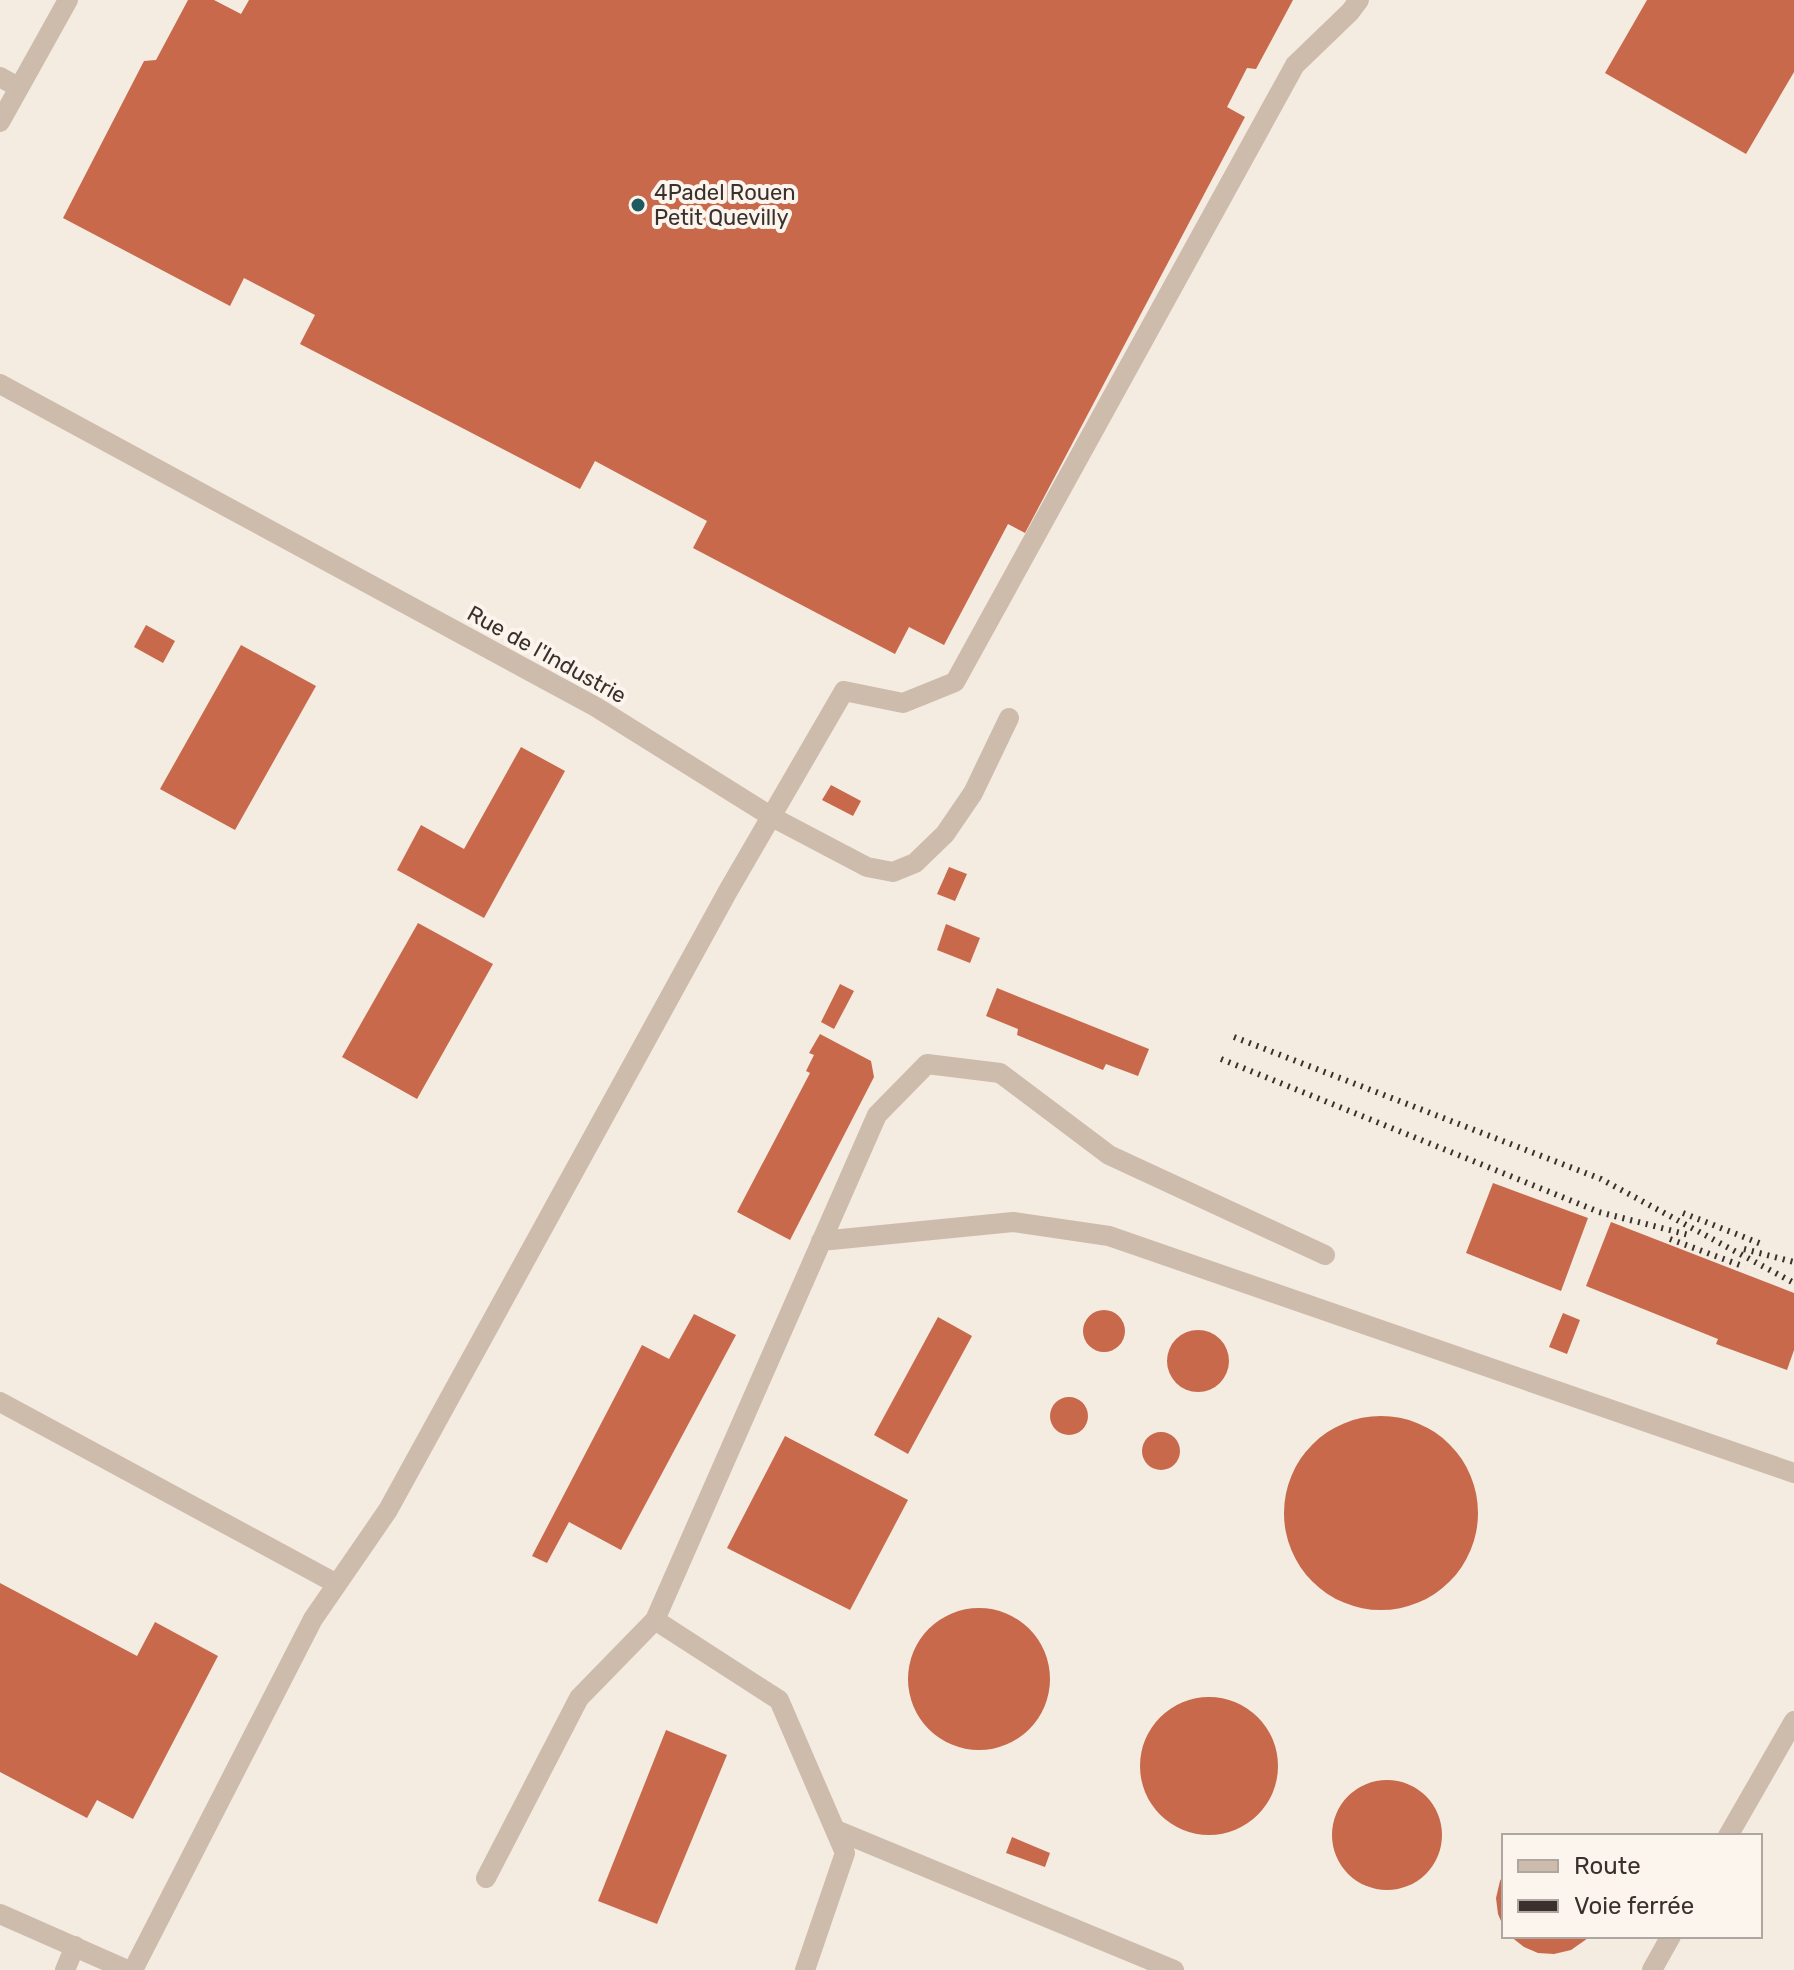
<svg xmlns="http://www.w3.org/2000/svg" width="1794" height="1970" viewBox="0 0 1794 1970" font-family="Rubik,sans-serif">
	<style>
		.building { fill: #c8694b }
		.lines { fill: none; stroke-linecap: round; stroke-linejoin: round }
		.minor { stroke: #cdbbac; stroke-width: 20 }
		.rail { stroke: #3b302b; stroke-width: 6; stroke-dasharray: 2 6; stroke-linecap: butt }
		.poi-dot { fill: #1f5a5e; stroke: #fbf5ee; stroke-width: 3 }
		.labels { text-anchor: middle; stroke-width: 8; stroke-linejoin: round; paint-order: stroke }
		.poi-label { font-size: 22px; fill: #3b302b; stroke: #fbf5ee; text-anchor: start }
		.street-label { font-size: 22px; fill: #3b302b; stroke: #fbf5ee }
	</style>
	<rect width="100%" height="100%" fill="#f4ebe1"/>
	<path class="building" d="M 188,0 L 214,0 L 241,14 L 249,0 L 1293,0 L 1256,69 L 1247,68 L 1227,107 L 1245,117 L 1025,533 L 1008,524 L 944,645 L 909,627 L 895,654 L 693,548 L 707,521 L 595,461 L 580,489 L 300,344 L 315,315 L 244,278 L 230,306 L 63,218 L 144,61 L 156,60 Z
		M 1647,0 L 1794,0 L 1794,72 L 1746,154 L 1605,73 Z
		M 146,625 L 175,641 L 163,663 L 134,647 Z
		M 241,645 L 316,686 L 235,830 L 160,789 Z
		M 521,747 L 565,771 L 484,918 L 397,870 L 421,825 L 464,849 Z
		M 831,785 L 861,801 L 853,816 L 822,800 Z
		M 949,867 L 967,874 L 955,901 L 937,894 Z
		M 418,923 L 493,964 L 417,1099 L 342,1057 Z
		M 946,924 L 980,938 L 970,963 L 937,950 Z
		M 840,984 L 854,991 L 834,1029 L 821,1022 Z
		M 997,988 L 1149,1049 L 1138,1076 L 1106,1064 L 1103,1070 L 1017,1035 L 1018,1029 L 986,1016 Z
		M 820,1034 L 871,1061 L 874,1077 L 790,1240 L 737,1212 L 810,1073 L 806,1071 L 814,1055 L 809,1053 Z
		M 1493,1183 L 1588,1218 L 1561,1291 L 1466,1253 Z
		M 1611,1222 L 1794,1293 L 1794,1350 L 1787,1370 L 1716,1344 L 1718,1339 L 1586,1286 Z
		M1083 1331a21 21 0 1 1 42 0a21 21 0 1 1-42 0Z
		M 1563,1313 L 1580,1320 L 1567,1354 L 1549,1347 Z
		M 694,1314 L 736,1335 L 621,1550 L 569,1522 L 547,1563 L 532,1556 L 642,1345 L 669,1359 Z
		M 938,1317 L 972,1336 L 908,1454 L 874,1435 Z
		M1167 1361a31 31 0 1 1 62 0a31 31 0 1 1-62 0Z
		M1050 1416a19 19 0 1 1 38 0a19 19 0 1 1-38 0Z
		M1284 1513a97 97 0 1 1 194 0a97 97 0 1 1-194 0Z
		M1142 1451a19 19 0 1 1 38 0a19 19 0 1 1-38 0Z
		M 785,1436 L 908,1500 L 850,1610 L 727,1548 Z
		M 0,1583 L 137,1656 L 155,1622 L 218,1656 L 133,1819 L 97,1800 L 87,1818 L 0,1772 Z
		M908 1679a71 71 0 1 1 142 0a71 71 0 1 1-142 0Z
		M1140 1766a69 69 0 1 1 138 0a69 69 0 1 1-138 0Z
		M 666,1730 L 727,1755 L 657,1924 L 598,1901 Z
		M1332 1835a55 55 0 1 1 110 0a55 55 0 1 1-110 0Z
		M 1012,1837 L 1050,1853 L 1045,1867 L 1006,1853 Z
		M 1504,1873 L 1504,1928 L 1498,1914 L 1496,1898 L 1500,1881 Z
		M 1510,1936 L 1591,1936 L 1571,1950 L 1554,1954 L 1538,1953 L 1524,1947 Z"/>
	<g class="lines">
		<path class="minor" d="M 0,77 L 18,87
			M 0,122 L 68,0
			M 0,384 L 596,707 L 772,817 L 867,867 L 893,872 L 915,863 L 945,834 L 973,793 L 1009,718
			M 821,1241 L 1013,1222 L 1109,1236 L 1794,1473
			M 0,1402 L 337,1584
			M 655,1620 L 877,1115 L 927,1064 L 1000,1073 L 1109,1155 L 1325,1255
			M 836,1830 L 1174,1970
			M 1728,1836 L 1794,1721
			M 486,1878 L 579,1698 L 655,1620 L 779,1700 L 845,1853 L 805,1970
			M 0,1914 L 127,1970
			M 65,1970 L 75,1946
			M 133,1970 L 313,1619 L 388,1510 L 728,891 L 844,691 L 903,703 L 955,682 L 1295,65 L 1350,12 L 1359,0
			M 1652,1970 L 1671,1936"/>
		<path class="rail" d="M 1234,1037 L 1601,1179 L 1794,1283
			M 1221,1059 L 1599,1212 L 1689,1235
			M 1683,1213 L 1764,1245
			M 1670,1239 L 1745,1267
			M 1744,1249 L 1794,1262"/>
	</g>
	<circle class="poi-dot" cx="638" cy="205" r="8"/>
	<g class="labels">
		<g class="poi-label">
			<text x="654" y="200">4Padel Rouen<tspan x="654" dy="25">Petit Quevilly</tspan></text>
		</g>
		<g class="street-label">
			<text transform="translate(547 654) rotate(29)" y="8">Rue de l'Industrie</text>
		</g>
	</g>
	<rect x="1502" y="1834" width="260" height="104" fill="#fbf5ee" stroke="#aea6a0" stroke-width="2"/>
	<rect x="1518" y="1860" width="40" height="12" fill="#cdbbac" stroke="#aea6a0" stroke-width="2"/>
	<text x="1574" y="1874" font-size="24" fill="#3b302b">Route</text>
	<rect x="1518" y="1900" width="40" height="12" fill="#3b302b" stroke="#aea6a0" stroke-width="2"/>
	<text x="1574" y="1914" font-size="24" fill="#3b302b">Voie ferrée</text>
</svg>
